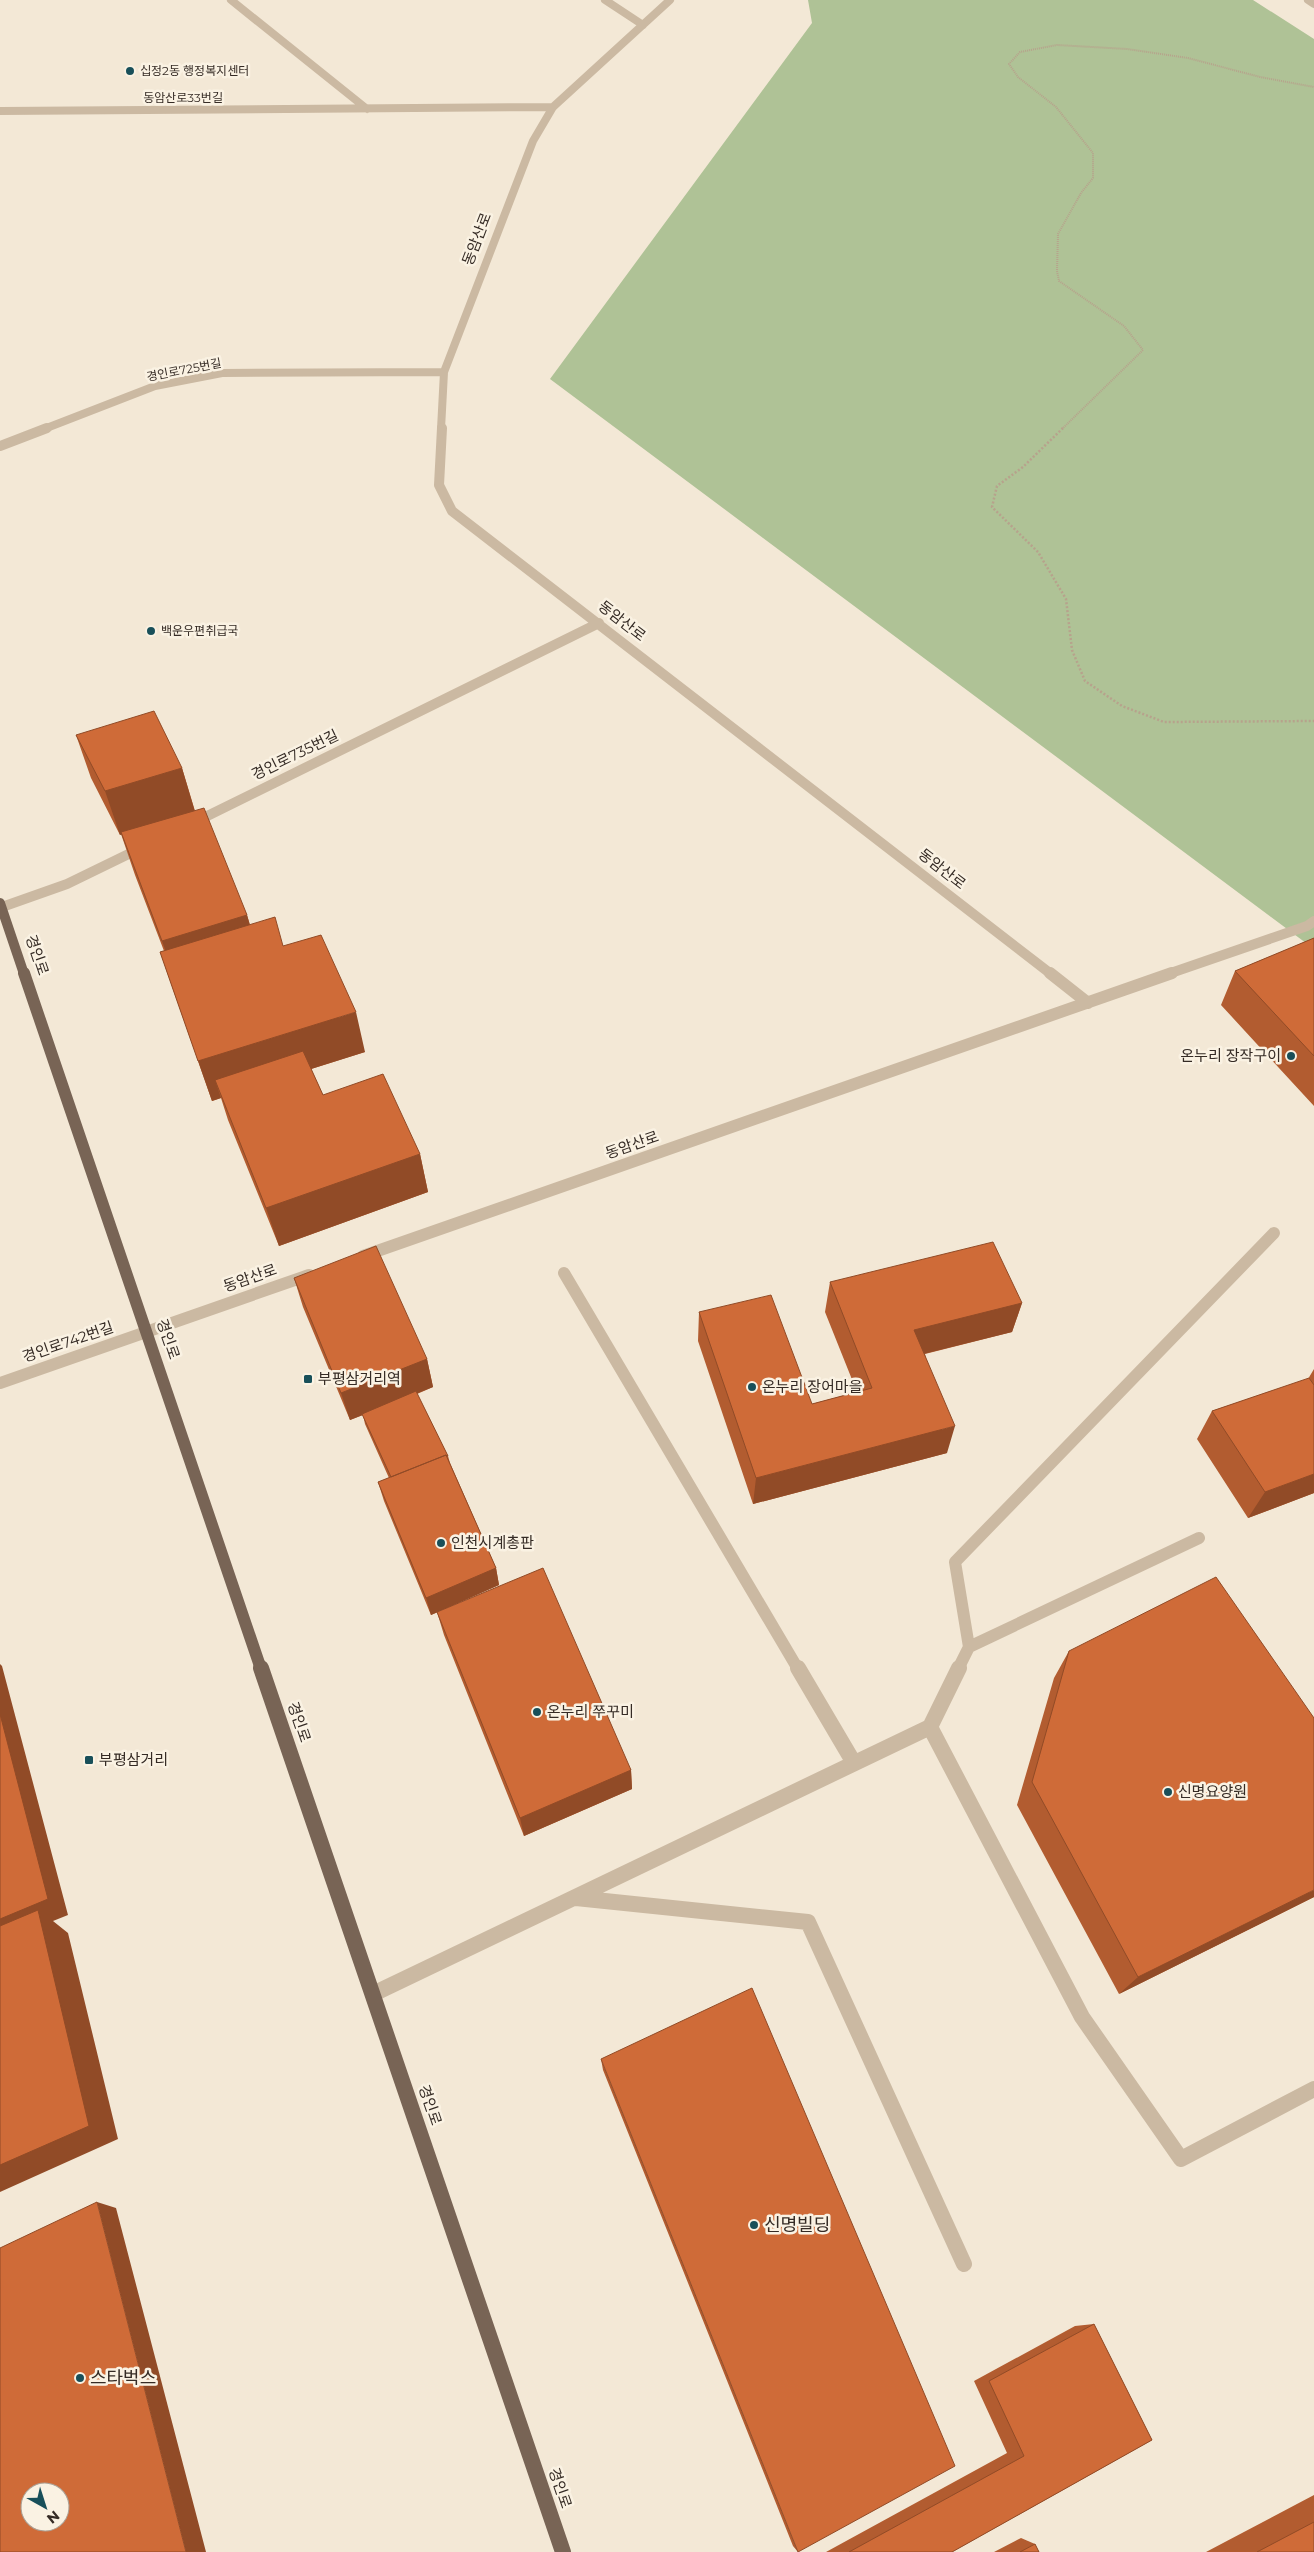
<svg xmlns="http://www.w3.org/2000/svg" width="1314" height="2552" viewBox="0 0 1314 2552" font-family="Montserrat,'Noto Sans KR',sans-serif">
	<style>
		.green { fill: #afc296 }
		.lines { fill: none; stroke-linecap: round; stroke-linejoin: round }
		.path-far1 { stroke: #b7a28c; stroke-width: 2; stroke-dasharray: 1 1; stroke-linecap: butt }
		.path { stroke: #b7a28c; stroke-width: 2.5; stroke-dasharray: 2 2; stroke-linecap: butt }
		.minor-far3 { stroke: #cbb9a2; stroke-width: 8 }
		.minor-far2 { stroke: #cbb9a2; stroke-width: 10 }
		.minor-far1 { stroke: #cbb9a2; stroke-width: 12 }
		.minor { stroke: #cbb9a2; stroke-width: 16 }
		.major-far2 { stroke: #786455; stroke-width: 10 }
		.major-far1 { stroke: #786455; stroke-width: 12 }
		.major { stroke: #786455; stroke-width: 16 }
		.wall { fill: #b25c30 }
		.shaded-wall { fill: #914b27 }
		.building { fill: #cf6b38; stroke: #914b27; fill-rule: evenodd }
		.poi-dot { fill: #184f59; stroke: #faf2e3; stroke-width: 2 }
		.labels { text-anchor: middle; stroke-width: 5; stroke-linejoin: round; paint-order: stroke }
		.far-poi-label { font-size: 12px; fill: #352b25; stroke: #faf2e3; text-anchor: start }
		.far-street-label { font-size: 12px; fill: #352b25; stroke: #faf2e3 }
		.street-label { font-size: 15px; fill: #352b25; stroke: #faf2e3 }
		.poi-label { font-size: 15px; fill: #352b25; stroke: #faf2e3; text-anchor: start }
		.near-poi-label { font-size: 18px; fill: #352b25; stroke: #faf2e3; text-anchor: start }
	</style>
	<rect width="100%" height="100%" fill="#f3e8d6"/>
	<path class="green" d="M 808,0 L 1253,0 L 1314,39 L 1314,949 L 550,379 L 812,23 Z"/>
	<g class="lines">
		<path class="path-far1" d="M 1062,429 L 1143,350 L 1124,326 L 1059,281 L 1057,271 L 1058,234 L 1081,193 L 1093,178 L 1093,153 L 1056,107 L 1018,77 L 1009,64 L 1020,52 L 1057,45 L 1127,49 L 1188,58 L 1260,77 L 1314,87"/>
		<path class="path" d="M 1063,428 L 1023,467 L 997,486 L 992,507 L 1038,552 L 1066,599 L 1072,650 L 1085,681 L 1122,706 L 1164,722 L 1314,721"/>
		<path class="minor-far3" d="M 231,0 L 367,109
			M 605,0 L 643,25
			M 1308,0 L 1314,4
			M 0,111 L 553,107
			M 44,429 L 155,386 L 222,373 L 444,372
			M 441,429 L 444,372 L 533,141 L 553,107 L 670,0"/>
		<path class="minor-far2" d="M 442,428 L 439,485 L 452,511 L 1051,974
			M 0,446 L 47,428
			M 193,823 L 599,623
			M 2,907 L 67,884 L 143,847
			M 1168,974 L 1307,926 L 1314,921"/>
		<path class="minor-far1" d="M 1050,973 L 1088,1003
			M 363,1256 L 1172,973
			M 564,1273 L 798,1669
			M 0,1383 L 309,1275
			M 969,1647 L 955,1562 L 1274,1233
			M 958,1669 L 969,1647 L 1199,1538"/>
		<path class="minor" d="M 798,1668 L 854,1763
			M 930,1727 L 1082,2017 L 1181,2159 L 1314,2089
			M 576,1898 L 808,1922 L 964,2264
			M 373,1994 L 930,1727 L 959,1668"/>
		<path class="major-far2" d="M 0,903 L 24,974"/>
		<path class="major-far1" d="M 24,973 L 261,1669"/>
		<path class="major" d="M 261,1668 L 563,2552"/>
	</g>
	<path class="wall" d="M 76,735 L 182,768 L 195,811 L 247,915 L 250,925 L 283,946 L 365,1052 L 311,1069 L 323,1095 L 420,1154 L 428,1192 L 279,1246 L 228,1120 L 221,1098 L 212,1101 L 160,952 L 164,951 L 135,875 L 121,834 L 120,835 L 91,778 Z
		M 1314,938 L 1314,1106 L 1221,1005 L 1235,971 Z
		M 294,1278 L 427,1359 L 433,1387 L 417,1394 L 448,1456 L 450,1463 L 496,1568 L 499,1585 L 431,1615 L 384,1501 L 378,1482 L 389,1478 L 365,1424 L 363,1415 L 350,1420 L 303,1307 Z
		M 830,1282 L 1022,1303 L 1012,1332 L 925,1354 L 947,1453 L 753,1504 L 698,1341 L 699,1312 L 812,1404 L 857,1392 L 825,1312 Z
		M 1314,1369 L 1314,1493 L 1248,1518 L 1197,1439 L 1212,1411 L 1308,1379 Z
		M 437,1612 L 631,1770 L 632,1789 L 524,1836 L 444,1635 Z
		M 1069,1651 L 1314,1897 L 1119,1994 L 1017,1805 L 1054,1678 Z
		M 601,2059 L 798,2552 L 793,2546 L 603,2070 Z
		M 1094,2324 L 1152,2440 L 952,2552 L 826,2552 L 1007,2453 L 974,2381 L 1075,2326 Z
		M 1314,2495 L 1314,2552 L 1206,2552 Z
		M 1021,2538 L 1035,2544 L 1039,2552 L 994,2552 Z"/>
	<path class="shaded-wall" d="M 182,768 L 195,812 L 120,835 L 105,791 Z
		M 247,915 L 259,957 L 177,983 L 162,941 Z
		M 356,1012 L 365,1052 L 222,1097 L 215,1080 L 221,1098 L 212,1101 L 198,1061 Z
		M 420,1154 L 428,1192 L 279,1246 L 266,1208 Z
		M 1022,1303 L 1012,1332 L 907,1358 L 914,1330 Z
		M 427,1359 L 433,1387 L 350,1420 L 341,1393 Z
		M 955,1426 L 947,1453 L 753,1504 L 756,1478 Z
		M 1314,1474 L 1314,1493 L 1248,1518 L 1265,1492 Z
		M 496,1568 L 499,1585 L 431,1615 L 426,1598 Z
		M 0,1664 L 2,1666 L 68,1915 L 53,1921 L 68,1933 L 118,2139 L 0,2192 Z
		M 631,1770 L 632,1789 L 524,1836 L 520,1818 Z
		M 1314,1890 L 1314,1897 L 1119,1994 L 1138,1977 Z
		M 97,2202 L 116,2208 L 206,2552 L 186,2552 Z"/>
	<path class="building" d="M 154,711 L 182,768 L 105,791 L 76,735 Z
		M 204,808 L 247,915 L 162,941 L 121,832 Z
		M 275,917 L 283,946 L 321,935 L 356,1012 L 198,1061 L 160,952 Z
		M 1314,938 L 1314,1056 L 1235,971 Z
		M 303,1051 L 323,1095 L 383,1074 L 420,1154 L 266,1208 L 215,1080 Z
		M 993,1242 L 1022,1303 L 914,1330 L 955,1426 L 756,1478 L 699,1312 L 771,1295 L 812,1404 L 872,1388 L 830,1282 Z
		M 376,1246 L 427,1359 L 341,1393 L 294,1278 Z
		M 1309,1378 L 1314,1385 L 1314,1474 L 1265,1492 L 1212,1411 Z
		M 416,1391 L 448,1456 L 447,1456 L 446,1455 L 391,1477 L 362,1414 Z
		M 446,1455 L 496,1568 L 426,1598 L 378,1482 Z
		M 543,1568 L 631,1770 L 520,1818 L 437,1612 Z
		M 1216,1577 L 1314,1718 L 1314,1890 L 1138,1977 L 1032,1782 L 1069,1651 Z
		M 0,1714 L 48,1899 L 0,1919 Z
		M 38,1910 L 89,2126 L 0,2165 L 0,1926 Z
		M 752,1988 L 955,2466 L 798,2552 L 601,2059 Z
		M 97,2202 L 186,2552 L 0,2552 L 0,2248 ZM 30,2492 L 60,2492 L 60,2522 L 30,2522 Z
		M 1094,2324 L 1152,2440 L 952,2552 L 849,2552 L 1024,2456 L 989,2381 Z
		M 1314,2522 L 1314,2552 L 1257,2552 Z
		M 1035,2544 L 1039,2552 L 1020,2552 Z"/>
	<g class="poi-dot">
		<circle cx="130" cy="71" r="5"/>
		<circle cx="151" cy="631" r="5"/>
		<circle cx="1291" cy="1056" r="5"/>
		<rect x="303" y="1374" width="10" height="10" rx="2.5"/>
		<circle cx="752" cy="1387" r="5"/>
		<circle cx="441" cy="1543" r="5"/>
		<circle cx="537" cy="1712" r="5"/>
		<rect x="84" y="1755" width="10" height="10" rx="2.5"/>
		<circle cx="1168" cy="1792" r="5"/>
		<circle cx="754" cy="2225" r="5"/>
		<circle cx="80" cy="2378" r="5"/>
	</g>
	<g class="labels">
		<g class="far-poi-label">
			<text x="140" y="75">십정2동 행정복지센터</text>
			<text x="161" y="635">백운우편취급국</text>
		</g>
		<g class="far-street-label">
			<text x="183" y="102">동암산로33번길</text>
			<text transform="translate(184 370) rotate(-11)" y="4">경인로725번길</text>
		</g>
		<g class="street-label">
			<text transform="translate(477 239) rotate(-69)" y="5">동암산로</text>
			<text transform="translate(622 621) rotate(38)" y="5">동암산로</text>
			<text transform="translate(295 755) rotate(-26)" y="5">경인로735번길</text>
			<text transform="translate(942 869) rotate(38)" y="5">동암산로</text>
			<text transform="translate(37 955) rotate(71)" y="5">경인로</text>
			<text transform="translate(632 1145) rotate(-19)" y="5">동암산로</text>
			<text transform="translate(250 1278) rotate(-19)" y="5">동암산로</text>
			<text transform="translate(168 1339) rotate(71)" y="5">경인로</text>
			<text transform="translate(68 1342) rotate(-19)" y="5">경인로742번길</text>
			<text transform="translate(299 1722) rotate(71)" y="5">경인로</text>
			<text transform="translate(430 2105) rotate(71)" y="5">경인로</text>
			<text transform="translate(560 2488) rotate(71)" y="5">경인로</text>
		</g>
		<g class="poi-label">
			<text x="1281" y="1061" text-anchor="end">온누리 장작구이</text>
			<text x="318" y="1384">부평삼거리역</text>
			<text x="762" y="1392">온누리 장어마을</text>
			<text x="451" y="1548">인천시계총판</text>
			<text x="547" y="1717">온누리 쭈꾸미</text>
			<text x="99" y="1765">부평삼거리</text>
			<text x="1178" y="1797">신명요양원</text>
		</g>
		<g class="near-poi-label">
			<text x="764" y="2231">신명빌딩</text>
			<text x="90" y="2384">스타벅스</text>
		</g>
	</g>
	<g transform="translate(45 2507) rotate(141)"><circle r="24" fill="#faf2e3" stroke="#aba297"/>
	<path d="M0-4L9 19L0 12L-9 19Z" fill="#184f59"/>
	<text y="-8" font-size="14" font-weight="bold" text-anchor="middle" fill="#352b25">N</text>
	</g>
</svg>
